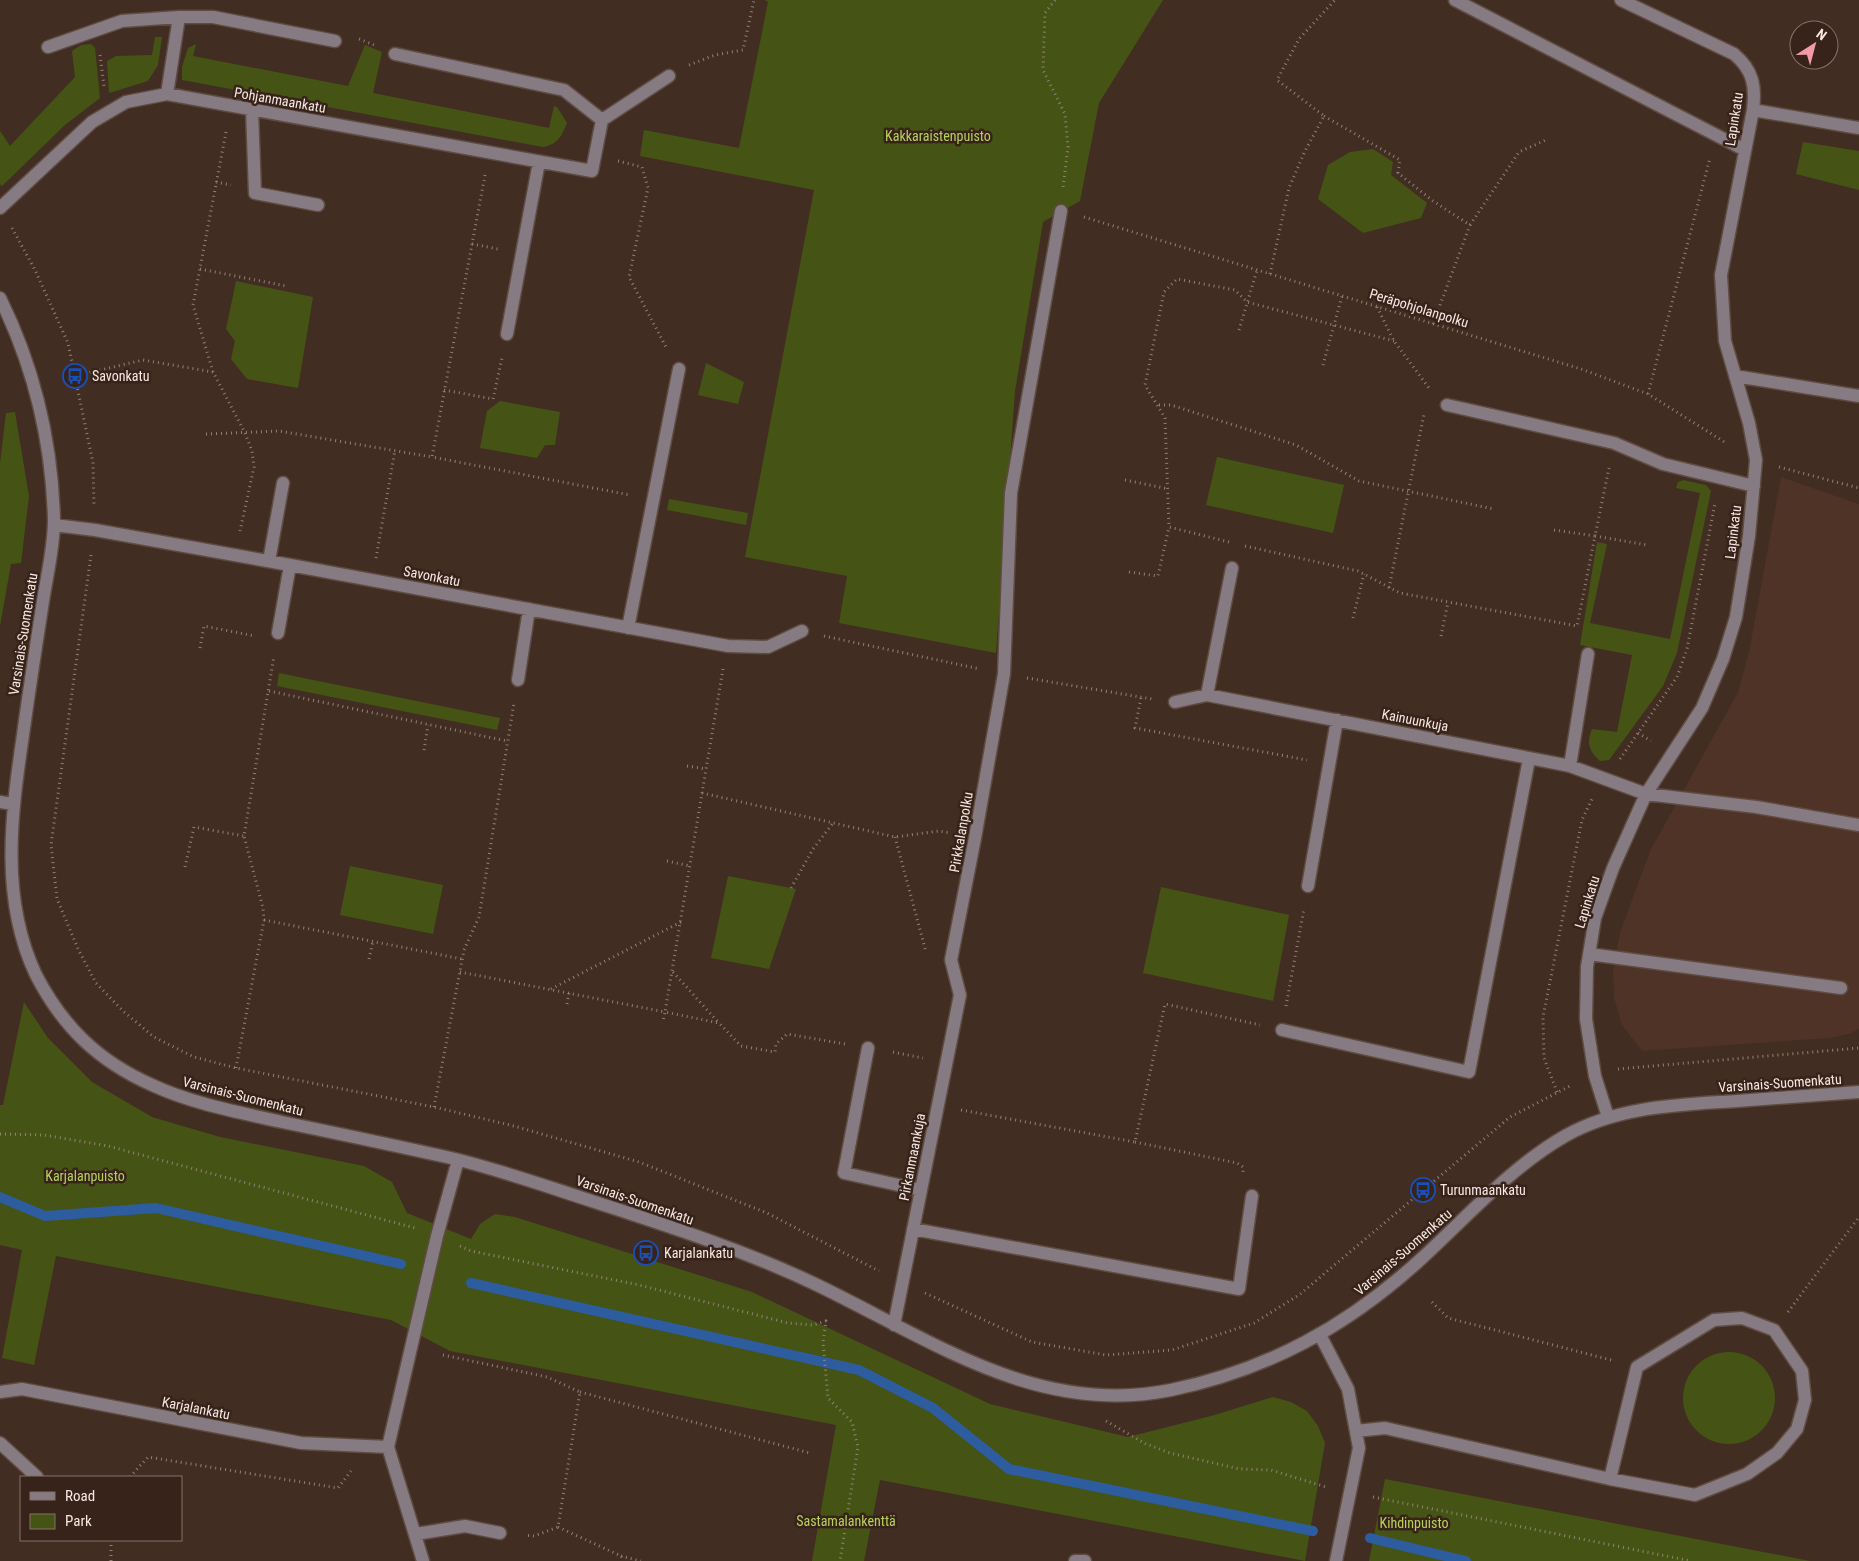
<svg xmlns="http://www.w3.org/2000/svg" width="1859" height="1561" viewBox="0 0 1859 1561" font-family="'Roboto Condensed',sans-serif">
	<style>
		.built { fill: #4e3326 }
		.green { fill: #455414 }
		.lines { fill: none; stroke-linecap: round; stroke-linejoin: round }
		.stream { stroke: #2d5c9f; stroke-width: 10 }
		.minor-casing { stroke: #5f4b42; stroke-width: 15 }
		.path { stroke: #928078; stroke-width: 3; stroke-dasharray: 1 4; stroke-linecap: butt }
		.minor { stroke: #867b82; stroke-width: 12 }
		.labels { text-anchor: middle; stroke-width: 5; stroke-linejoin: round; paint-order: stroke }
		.street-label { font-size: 14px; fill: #f6e8e2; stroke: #37231a }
		.park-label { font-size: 14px; fill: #b5d35c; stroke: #37231a }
		.poi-label { font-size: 14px; fill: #f6e8e2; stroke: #37231a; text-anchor: start }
	</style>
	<rect width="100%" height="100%" fill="#422d23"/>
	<path class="built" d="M 1781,477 L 1859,504 L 1859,1029 L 1849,1034 L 1830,1038 L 1642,1051 L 1622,1025 L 1614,998 L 1613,971 L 1620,933 L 1650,851 L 1738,692 L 1749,652 Z"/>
	<path class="green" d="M 765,0 L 1163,0 L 1099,103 L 1080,201 L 1043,222 L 1015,391 L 996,653 L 839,623 L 847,576 L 745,557 L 814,190 L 640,156 L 644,130 L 739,148 L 768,2 Z
		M 155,37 L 162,37 L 158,65 L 148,81 L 109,93 L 107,61 L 116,56 L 152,55 Z
		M 91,44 L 95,48 L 100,98 L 65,125 L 2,186 L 0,184 L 0,131 L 10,146 L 75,77 L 72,51 L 81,45 Z
		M 196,44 L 193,56 L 348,86 L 365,45 L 382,52 L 373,93 L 549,128 L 554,106 L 557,107 L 567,123 C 561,137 558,144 543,147 L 182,80 L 182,67 L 188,48 Z
		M 1803,142 L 1859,151 L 1859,190 L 1796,174 Z
		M 1373,149 L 1393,162 L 1391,175 L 1427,203 L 1421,218 L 1363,233 L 1318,199 L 1328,165 L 1350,152 Z
		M 236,281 L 313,297 L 298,388 L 247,379 L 231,359 L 235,341 L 226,329 Z
		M 706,363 L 744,382 L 738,404 L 698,395 Z
		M 500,401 L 560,412 L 555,445 L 545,445 L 537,458 L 480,448 L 487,411 Z
		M 15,412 L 29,496 L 21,563 L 11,564 L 0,626 L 0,463 L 6,413 Z
		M 1217,457 L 1344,485 L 1333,533 L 1206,505 Z
		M 1683,480 L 1706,485 L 1711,491 L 1677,653 L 1663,686 L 1609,760 L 1600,761 C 1589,751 1586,743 1592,729 L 1617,732 L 1632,655 L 1580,645 L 1597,542 L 1607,544 L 1590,623 L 1670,639 L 1700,493 L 1676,488 L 1678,482 Z
		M 669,499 L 748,513 L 746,525 L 667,510 Z
		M 279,673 L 500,718 L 497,730 L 277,686 Z
		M 350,866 L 443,885 L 433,934 L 340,915 Z
		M 728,876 L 796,889 L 769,969 L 711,958 Z
		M 1161,887 L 1289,915 L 1273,1001 L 1143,973 Z
		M 24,1002 L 48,1038 L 92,1082 L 152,1117 L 220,1137 L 364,1166 L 392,1182 L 407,1213 L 471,1239 L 480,1224 L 495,1214 L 515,1217 L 752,1292 L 990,1404 L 1128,1437 L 1211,1416 L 1273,1397 L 1291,1402 L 1307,1411 L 1318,1426 L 1325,1443 L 1305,1561 L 880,1480 L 864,1561 L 812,1561 L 836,1425 L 450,1351 L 391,1320 L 56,1256 L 34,1365 L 2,1358 L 22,1250 L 0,1245 L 0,1105 L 3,1105 Z
		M1683 1398a46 46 0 1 1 92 0a46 46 0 1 1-92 0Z
		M 1385,1479 L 1810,1561 L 1369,1561 Z"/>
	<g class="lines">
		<path class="stream" d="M 0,1197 L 45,1216 L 156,1208 L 401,1264
			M 471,1283 L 859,1370 L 933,1408 L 1009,1469 L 1313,1531
			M 1370,1538 L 1466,1561"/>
		<defs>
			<path id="minor" d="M 1455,0 L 1745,150
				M 179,17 L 213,17 L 335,41
				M 48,47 L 122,21 L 179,17 L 167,94
				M 252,110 L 255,193 L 318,205
				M 1753,110 L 1859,128
				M 602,120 L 669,76
				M 0,208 L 92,122 L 126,102 L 167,94 L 592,171 L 602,120 L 564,90 L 395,54
				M 0,298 C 34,367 52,442 54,520 C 54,547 47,575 43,601 C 36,646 29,691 23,735 C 11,816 0,899 36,975 C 63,1027 98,1061 152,1085 C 193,1104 238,1112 282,1122 C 340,1134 398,1146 455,1159 C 504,1171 551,1188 598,1203 C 671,1227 746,1251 815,1284 C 930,1339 1037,1417 1171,1390 C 1268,1370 1348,1326 1421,1259 C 1467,1217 1511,1167 1565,1136 C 1618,1106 1678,1105 1737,1101 C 1778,1098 1818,1095 1859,1092
				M 507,334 L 539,162
				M 1735,376 L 1859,396
				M 1447,405 L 1614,443 L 1663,464 L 1754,486
				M 54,525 L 95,530 L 290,565 L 728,646 L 768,647 L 802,631
				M 269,561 L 283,483
				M 628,628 L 679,369
				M 278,633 L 290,565
				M 518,680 L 529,609
				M 1207,695 L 1232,568
				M 1175,702 L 1207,695 L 1570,766 L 1646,794 L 1756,807 L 1859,825
				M 1570,766 L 1588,654
				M 0,802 L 13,804
				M 1308,886 L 1337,720
				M 1589,954 L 1841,988
				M 1282,1030 L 1469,1072 L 1529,759
				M 868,1048 L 844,1173 L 921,1190
				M 1608,1117 L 1595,1076 L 1586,1019 L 1587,967 L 1595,918 L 1613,868 L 1646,794 L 1702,708 L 1723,659 L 1736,617 L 1749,536 L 1756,460 L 1749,423 L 1725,341 L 1721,275 L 1753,110 C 1756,86 1753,70 1734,54 L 1621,0
				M 913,1229 L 1239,1289 L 1252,1196
				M 894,1325 L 960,995 L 951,960 L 975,838 L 1004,674 L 1011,493 L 1061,211
				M 1320,1335 L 1348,1389 L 1359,1448 L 1336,1561
				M 0,1392 L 22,1389 L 301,1443 L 388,1447
				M 1356,1431 L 1385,1428 L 1610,1479 L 1695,1495 L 1747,1474 L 1777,1453 L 1797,1429 L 1805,1400 L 1802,1371 L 1774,1330 L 1742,1318 L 1714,1320 L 1637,1367 L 1610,1479
				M 0,1443 L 37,1477
				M 416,1534 L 465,1526 L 500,1533
				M 423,1561 L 388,1447 L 437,1236 L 458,1160
				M 1075,1561 L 1085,1561"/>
		</defs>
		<use href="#minor" class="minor-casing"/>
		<path class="path" d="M 1055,0 L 1045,13 L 1043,70 L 1065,114 L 1068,147 L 1063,188
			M 359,39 L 374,45
			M 100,55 L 104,86
			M 689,65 L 715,55 L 743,50 L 754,0
			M 1324,116 L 1400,160 L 1398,173 L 1433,201 L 1470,225 L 1519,152 L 1546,140
			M 226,132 L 193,305 L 213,372 L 245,433 L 252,451 L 254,467 L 240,531
			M 618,161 L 642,167 L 648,188 L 629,277 L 667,349
			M 485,175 L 432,457 L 630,495
			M 216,182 L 231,185
			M 1084,217 L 1581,369 L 1648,394 L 1726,443
			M 12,228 L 35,270 L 68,343 L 93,463 L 94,506
			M 472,244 L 498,249
			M 200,269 L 286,286
			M 1270,274 L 1289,188 L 1304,153 L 1324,116 L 1277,80 L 1299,39 L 1335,0
			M 1377,307 L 1394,341 L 1429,388
			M 1433,324 L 1470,225
			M 1239,330 L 1257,270
			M 1323,365 L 1342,296
			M 75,376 L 143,360 L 213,372
			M 444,390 L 493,399 L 502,358
			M 1648,394 L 1710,158
			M 1159,405 L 1171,405 L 1296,445 L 1359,481 L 1494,509
			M 206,434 L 279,431 L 432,457
			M 1779,467 L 1859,488
			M 1125,480 L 1169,489
			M 1554,530 L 1595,536 L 1609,468
			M 1229,542 L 1169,527 L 1165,418 L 1145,385 L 1164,292 L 1177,279 L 1235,290 L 1247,302 L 1394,341
			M 1245,546 L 1358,571 L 1400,593 L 1577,626 L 1595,536 L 1647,545
			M 91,555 L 51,845 L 57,899 L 79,951 L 96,983 L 123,1011 L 154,1037 L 194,1057 L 236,1068 L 434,1107 L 514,1126 L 639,1162 L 767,1213 L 879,1271
			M 376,558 L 395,450
			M 1129,572 L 1158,576 L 1169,527
			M 1389,588 L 1424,414
			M 1353,618 L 1364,574
			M 824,636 L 980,669
			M 1441,636 L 1448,602
			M 200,648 L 204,626 L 255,636
			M 723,669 L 665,1012 L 719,1023 L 741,1046 L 775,1052 L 776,1044 L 787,1034 L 845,1044
			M 1027,678 L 1152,699
			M 269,691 L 507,741
			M 1141,698 L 1135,728 L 1307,760
			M 1638,733 L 1651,741
			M 424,750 L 428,725
			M 1620,759 L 1677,677 L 1687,649 L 1715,503
			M 687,766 L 706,769
			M 702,793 L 895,837 L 939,831 L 951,833
			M 895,837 L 926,952
			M 667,861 L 690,866
			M 185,867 L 194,827 L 244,836
			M 791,888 L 813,849 L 833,823
			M 264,920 L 462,959
			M 369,959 L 373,941
			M 460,972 L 665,1012 L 663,1021
			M 673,972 L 718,1022
			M 551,989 L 681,922
			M 567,1004 L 569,993
			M 1286,1006 L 1304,909
			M 893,1052 L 923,1058
			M 236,1068 L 264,920 L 263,908 L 244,836 L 274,656
			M 1618,1069 L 1859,1048
			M 1557,1092 L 1544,1058 L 1543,1017 L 1582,820 L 1592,799
			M 434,1107 L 464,950 L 479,917 L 514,703
			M 961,1110 L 1135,1142 L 1165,1004 L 1260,1025
			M 0,1134 L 44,1135 L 108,1146 L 415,1228
			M 1135,1142 L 1237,1163 L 1243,1167 L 1243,1175
			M 460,1246 L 471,1251 L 639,1285 L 788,1323 L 813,1325 L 826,1321 L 823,1342 L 828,1398 L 852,1422 L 858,1447 L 840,1561
			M 925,1293 L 1032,1342 L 1106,1355 L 1172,1350 L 1254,1323 L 1299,1295 L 1510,1117 L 1572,1085
			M 1432,1302 L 1448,1318 L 1615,1361
			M 1788,1312 L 1859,1217
			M 443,1355 L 547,1377 L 580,1392 L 558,1527 L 534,1536 L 524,1535
			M 580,1392 L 810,1453
			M 1106,1421 L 1146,1444 L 1170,1453 L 1240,1469 L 1271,1470 L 1326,1487
			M 130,1477 L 148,1457 L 338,1488 L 351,1471
			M 1373,1497 L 1691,1561
			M 558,1527 L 621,1556 L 623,1561
			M 111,1540 L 111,1561
			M 621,1556 L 641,1561"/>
		<use href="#minor" class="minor"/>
	</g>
	<defs>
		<symbol id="bus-ring" viewBox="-11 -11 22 22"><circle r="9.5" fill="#37231a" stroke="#1a4fb4" stroke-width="1.5"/><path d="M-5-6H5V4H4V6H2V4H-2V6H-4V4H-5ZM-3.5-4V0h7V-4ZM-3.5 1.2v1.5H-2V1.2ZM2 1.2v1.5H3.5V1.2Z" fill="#1a4fb4"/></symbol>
	</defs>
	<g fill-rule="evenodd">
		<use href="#bus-ring" x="61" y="362" width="28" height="28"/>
		<use href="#bus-ring" x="1409" y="1176" width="28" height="28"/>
		<use href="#bus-ring" x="632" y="1239" width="28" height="28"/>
	</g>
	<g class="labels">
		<g class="street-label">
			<text transform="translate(280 100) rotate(10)" y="5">Pohjanmaankatu</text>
			<text transform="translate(1734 119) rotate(-81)" y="5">Lapinkatu</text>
			<text transform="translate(1419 308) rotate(17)" y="5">Peräpohjolanpolku</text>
			<text transform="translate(1733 532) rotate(-83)" y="5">Lapinkatu</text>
			<text transform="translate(432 576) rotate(11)" y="5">Savonkatu</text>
			<text transform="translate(23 634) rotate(-81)" y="5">Varsinais-Suomenkatu</text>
			<text transform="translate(1415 720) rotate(11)" y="5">Kainuunkuja</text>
			<text transform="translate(961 832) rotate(-80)" y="5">Pirkkalanpolku</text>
			<text transform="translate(1587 902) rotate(-73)" y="5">Lapinkatu</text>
			<text transform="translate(1780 1083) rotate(-4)" y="5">Varsinais-Suomenkatu</text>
			<text transform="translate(243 1096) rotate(14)" y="5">Varsinais-Suomenkatu</text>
			<text transform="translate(912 1157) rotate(-79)" y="5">Pirkanmaankuja</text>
			<text transform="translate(635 1200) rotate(19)" y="5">Varsinais-Suomenkatu</text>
			<text transform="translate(1403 1252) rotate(-41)" y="5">Varsinais-Suomenkatu</text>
			<text transform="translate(196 1408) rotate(11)" y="5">Karjalankatu</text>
		</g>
		<g class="park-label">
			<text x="938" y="141">Kakkaraistenpuisto</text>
			<text x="85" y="1181">Karjalanpuisto</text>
			<text x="846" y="1526">Sastamalankenttä</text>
			<text x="1414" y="1528">Kihdinpuisto</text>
		</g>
		<g class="poi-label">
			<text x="92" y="381">Savonkatu</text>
			<text x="1440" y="1195">Turunmaankatu</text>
			<text x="664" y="1258">Karjalankatu</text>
		</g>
	</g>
	<rect x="20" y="1476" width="162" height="65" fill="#37231a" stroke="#83726a"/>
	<rect x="30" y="1492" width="25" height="8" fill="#867b82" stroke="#83726a"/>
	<text x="65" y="1501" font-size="15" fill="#f6e8e2">Road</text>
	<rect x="30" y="1514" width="25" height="15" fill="#455414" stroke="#83726a"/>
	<text x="65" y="1526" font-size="15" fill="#f6e8e2">Park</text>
	<g transform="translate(1814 45) rotate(36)"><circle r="24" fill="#37231a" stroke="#83726a"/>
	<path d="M0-4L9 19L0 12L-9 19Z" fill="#f39aa8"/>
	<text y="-8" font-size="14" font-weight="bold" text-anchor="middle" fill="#f6e8e2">N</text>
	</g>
</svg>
